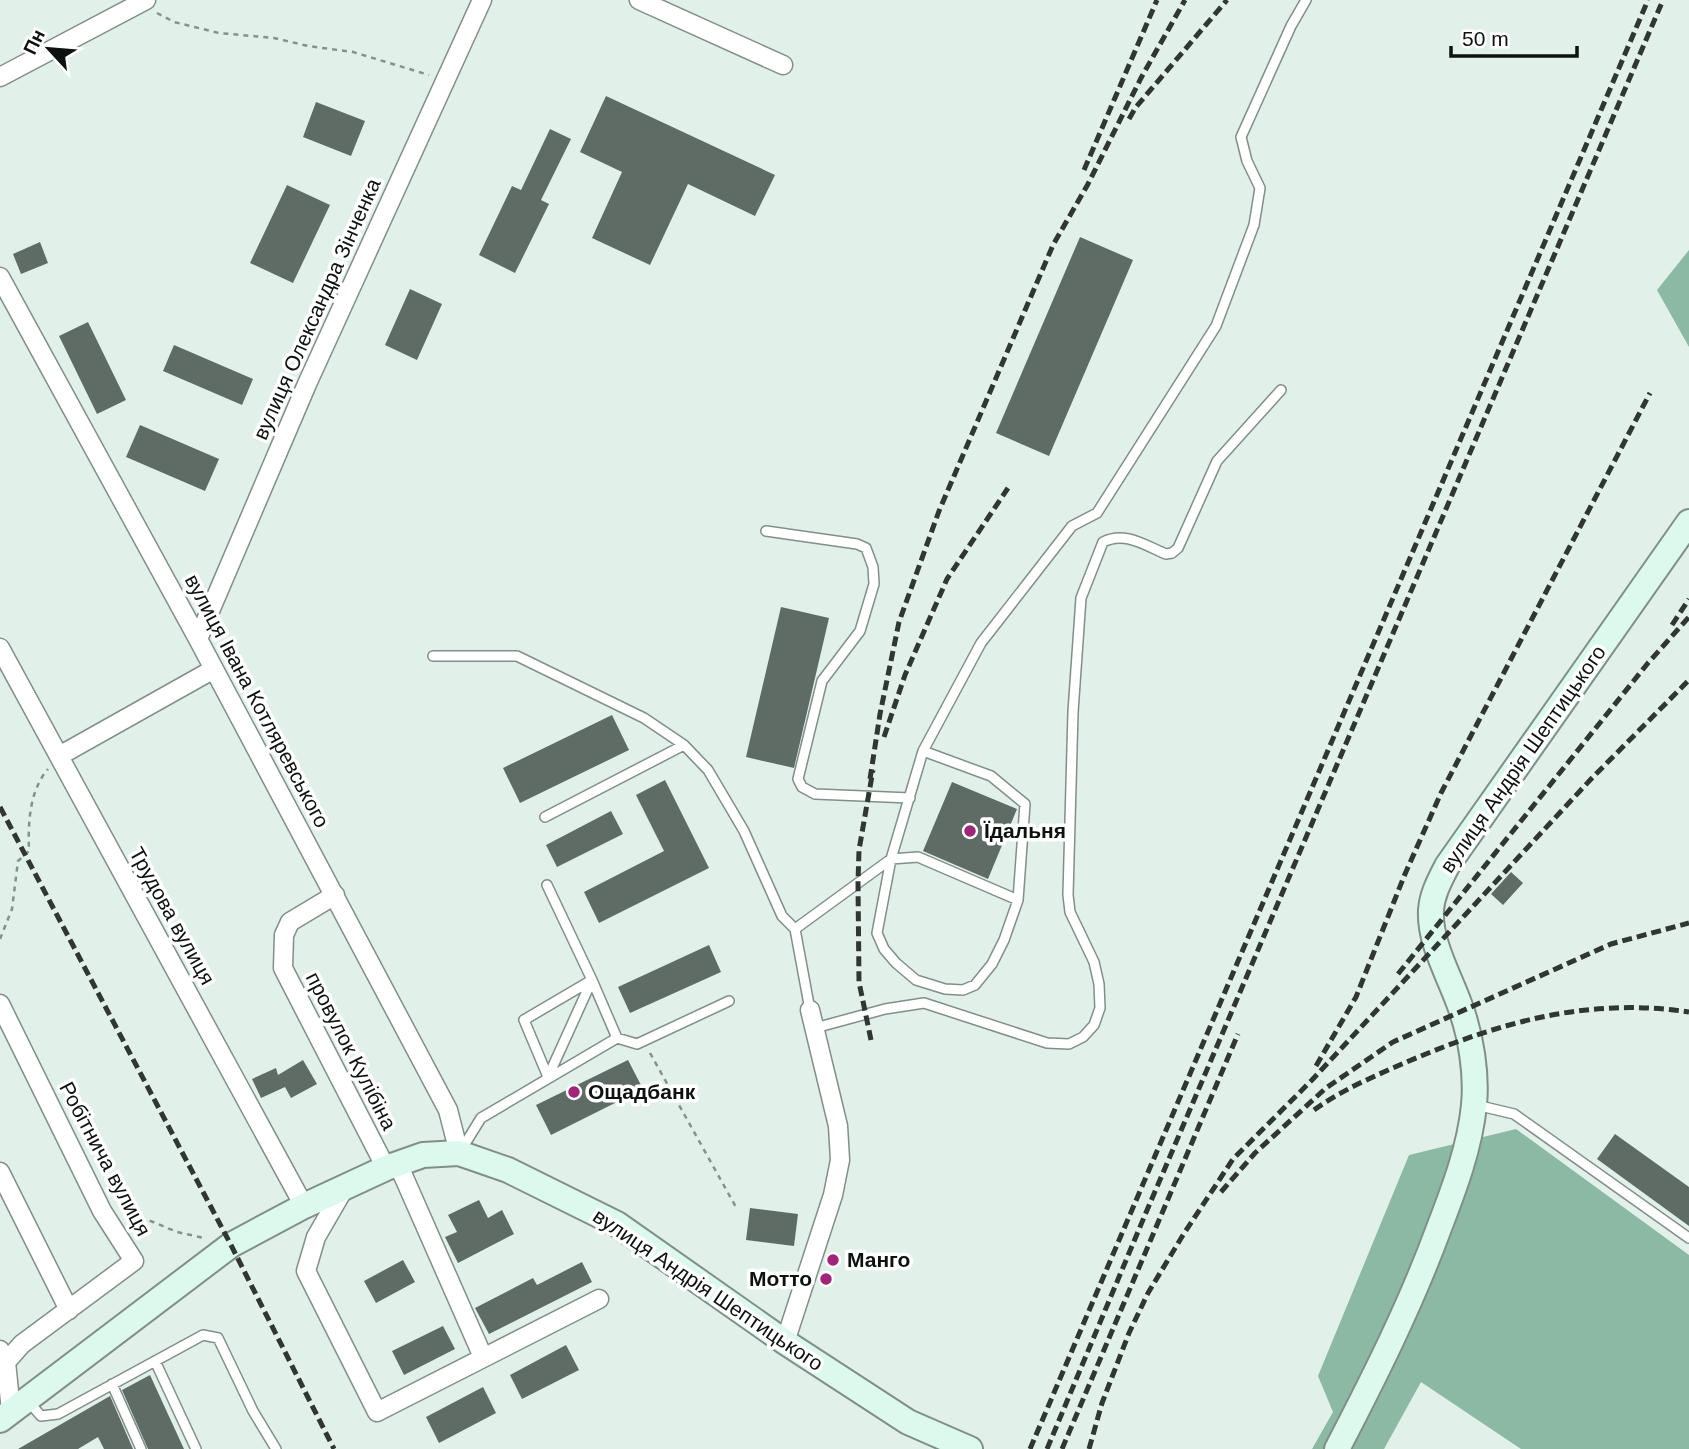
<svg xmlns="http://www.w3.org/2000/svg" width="1689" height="1449" viewBox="0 0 1689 1449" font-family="Arial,sans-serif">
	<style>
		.forest { fill: #8cb9a3 }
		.building { fill: #5e6c65 }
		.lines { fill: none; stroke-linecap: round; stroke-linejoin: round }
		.service-casing { stroke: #818f88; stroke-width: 12 }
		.minor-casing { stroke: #818f88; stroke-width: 21 }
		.secondary-casing { stroke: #818f88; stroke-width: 28 }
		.path { stroke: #86918c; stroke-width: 2.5; stroke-dasharray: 5 5; stroke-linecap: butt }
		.service { stroke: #fff; stroke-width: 9 }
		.minor { stroke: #fff; stroke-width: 18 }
		.secondary { stroke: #dbf9ec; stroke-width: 24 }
		.rail { stroke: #2f3633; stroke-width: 5; stroke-dasharray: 10 5; stroke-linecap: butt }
		.poi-dot { fill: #a02479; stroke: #fff; stroke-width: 2.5 }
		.labels { text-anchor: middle; stroke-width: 7; stroke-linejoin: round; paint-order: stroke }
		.street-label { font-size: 21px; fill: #0d1210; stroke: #fff }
		.poi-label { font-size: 21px; font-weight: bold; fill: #0d1210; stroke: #fff; text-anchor: start }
	</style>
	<rect width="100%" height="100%" fill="#e1f1e9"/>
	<path class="forest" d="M 1689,250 L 1689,347 L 1657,290 Z
		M 1516,1129 L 1689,1255 L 1689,1449 L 1521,1449 L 1421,1382 L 1384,1449 L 1312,1449 L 1333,1412 L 1318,1376 L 1409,1155 Z"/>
	<path class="building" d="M 606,96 L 775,175 L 755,216 L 688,184 L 650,265 L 592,238 L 622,172 L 580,152 Z
		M 316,102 L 365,121 L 351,156 L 303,137 Z
		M 550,129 L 571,139 L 541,200 L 549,204 L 515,273 L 479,255 L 512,186 L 521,190 Z
		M 287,185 L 330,205 L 293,283 L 250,263 Z
		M 1080,237 L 1133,260 L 1049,456 L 996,433 Z
		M 40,242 L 48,263 L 21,274 L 13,254 Z
		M 410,289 L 442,304 L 417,360 L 385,345 Z
		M 88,322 L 126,400 L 97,414 L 59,336 Z
		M 174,345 L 253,379 L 242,405 L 163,371 Z
		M 140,425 L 219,459 L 205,491 L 126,457 Z
		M 781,607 L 829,618 L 794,768 L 746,757 Z
		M 612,715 L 629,750 L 520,803 L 503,768 Z
		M 665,780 L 709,868 L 599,923 L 584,892 L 664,851 L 636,795 Z
		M 952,782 L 1017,809 L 988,879 L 923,851 Z
		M 611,811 L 623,834 L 557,867 L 546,845 Z
		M 1511,872 L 1523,883 L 1503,905 L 1491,894 Z
		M 709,945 L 721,972 L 630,1013 L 618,987 Z
		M 303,1060 L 317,1084 L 291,1098 L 285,1087 L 261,1098 L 252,1079 L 276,1068 L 278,1075 Z
		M 628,1060 L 643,1089 L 551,1135 L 536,1105 Z
		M 1615,1134 L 1689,1187 L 1689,1226 L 1597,1159 Z
		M 479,1200 L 488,1218 L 502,1210 L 514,1234 L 458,1263 L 445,1237 L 457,1232 L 448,1215 Z
		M 750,1208 L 798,1214 L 794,1246 L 746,1240 Z
		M 403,1260 L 415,1282 L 376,1303 L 364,1281 Z
		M 582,1262 L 592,1282 L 489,1334 L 475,1308 L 533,1278 L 537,1285 Z
		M 443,1326 L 455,1349 L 404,1375 L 392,1351 Z
		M 566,1345 L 579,1370 L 522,1399 L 510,1375 Z
		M 150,1375 L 184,1449 L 148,1449 L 122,1390 Z
		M 483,1387 L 496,1413 L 439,1443 L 426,1417 Z
		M 110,1396 L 133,1449 L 104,1449 L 98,1437 L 78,1449 L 18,1449 Z"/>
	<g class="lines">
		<defs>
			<path id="service" d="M 766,531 L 857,544 L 866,548 L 873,567 L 874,584 L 860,631 L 822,681 L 798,779 L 802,787 L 815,794 L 910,798
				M 433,656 L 517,656 L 644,718 L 684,745 L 708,770 L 744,831 L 782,916 L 795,929 L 810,1010
				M 923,751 L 991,776 L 1025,804 L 1018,900 L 1004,940 L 992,964 L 975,985 L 963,990 L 945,989 L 916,980 L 896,963 L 884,949 L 877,933 L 891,859 L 923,751 L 981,643 L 1072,526 L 1097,513 L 1216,326 L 1254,225 L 1260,188 L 1247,161 L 1241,137 L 1291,26 L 1306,0
				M 545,817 L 684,745
				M 547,885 L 592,980 L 548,1077
				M 795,929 L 891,859 L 918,857 L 1018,900
				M 815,1028 L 885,1009 L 924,1003 L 1047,1043 L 1069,1044 L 1083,1037 L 1094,1025 L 1100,1008 L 1099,984 L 1094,962 L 1070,912 L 1068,895 L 1073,712 L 1081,598 L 1103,542 C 1125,531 1144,545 1166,554 L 1172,553 L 1178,548 L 1217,461 L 1281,390
				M 548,1077 L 524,1020 L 592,980 L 617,1038
				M 1476,1105 L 1514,1114 L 1689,1238
				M 460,1152 L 481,1118 L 617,1038 L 637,1044 L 729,1001
				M 155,1361 L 196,1449
				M 112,1384 L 141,1449
				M 27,1400 L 41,1416 L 58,1414 L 203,1335 L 218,1338 L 253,1411 L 276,1449"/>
			<path id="minor" d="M 639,0 L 783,65
				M 0,77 L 146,0
				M 0,277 L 198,639 L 448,1110 L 459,1153
				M 198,639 L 307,384 L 482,0
				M 0,648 L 304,1206
				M 59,756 L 214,669
				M 335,895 L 290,922 L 284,935 L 283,968 L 386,1168
				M 0,1004 L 102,1211 L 134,1261 L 22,1344 L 6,1362
				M 398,1164 L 483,1357
				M 0,1172 L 69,1310
				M 345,1187 L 316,1237 L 306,1271 L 377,1412 L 599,1299
				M 785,1342 L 833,1195 L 840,1160 L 838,1126 L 810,1010
				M 0,1350 L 6,1362 L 11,1411"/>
			<path id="secondary" d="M 0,1420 L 231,1245 L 304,1206 L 386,1168 L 423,1155 L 459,1153 L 508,1170 L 617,1224 L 785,1342 L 908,1422 L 970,1449
				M 1337,1449 C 1375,1376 1411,1304 1439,1228 C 1454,1189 1470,1147 1474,1105 C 1477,1074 1471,1036 1460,1006 C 1450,977 1429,942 1431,910 C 1432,894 1440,880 1447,866 L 1689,522"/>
		</defs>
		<use href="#service" class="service-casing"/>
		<use href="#minor" class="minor-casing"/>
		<use href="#secondary" class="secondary-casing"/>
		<path class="path" d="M 157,13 L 174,22 L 219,33 L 274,38 L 308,46 L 353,52 L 429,75
			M 0,939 L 12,909 L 18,861 L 29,851 C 28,824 29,791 48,769
			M 650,1053 L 737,1209
			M 122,1209 L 177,1232 L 204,1238"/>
		<use href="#service" class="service"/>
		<use href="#minor" class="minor"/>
		<use href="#secondary" class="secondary"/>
		<path class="rail" d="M 1129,119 L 1136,107 L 1227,0
			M 1084,170 L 1157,0
			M 1672,625 L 1689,599
			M 884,737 L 905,675 L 947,579 L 1008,488
			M 870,779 L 880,714 L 899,622 L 939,511 L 1053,245 L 1088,184 L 1141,78 L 1185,0
			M 0,807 L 231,1245 L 334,1449
			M 1398,974 L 1648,663 L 1689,617
			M 871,1040 L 859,982 L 858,883 L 859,850 L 873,770
			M 1316,1066 L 1356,997 L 1405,874 L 1441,793 L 1650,393
			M 1314,1110 C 1343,1089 1377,1075 1409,1061 C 1501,1022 1588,997 1689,1012
			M 1221,1192 L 1255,1153 L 1326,1088 L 1393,1042 L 1611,944 L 1689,923
			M 1030,1449 L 1648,0
			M 1047,1449 L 1145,1215 L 1663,0
			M 1062,1449 L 1238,1034
			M 1089,1449 L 1102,1403 L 1129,1333 L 1148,1293 L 1183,1235 L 1233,1159 L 1312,1080 L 1592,778 L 1689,680"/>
	</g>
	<g class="poi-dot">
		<circle cx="970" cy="831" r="7"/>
		<circle cx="574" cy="1092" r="7"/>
		<circle cx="833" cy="1260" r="7"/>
		<circle cx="826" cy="1279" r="7"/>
	</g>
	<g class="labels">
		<g class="street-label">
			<text transform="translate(317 309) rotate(-66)" y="7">вулиця Олександра Зінченка</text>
			<text transform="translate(257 701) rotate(62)" y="7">вулиця Івана Котляревського</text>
			<text transform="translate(1523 759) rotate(-55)" y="7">вулиця Андрія Шептицького</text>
			<text transform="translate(172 916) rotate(61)" y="7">Трудова вулиця</text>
			<text transform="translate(351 1051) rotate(63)" y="7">провулок Кулібіна</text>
			<text transform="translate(105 1159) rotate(62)" y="7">Робітнича вулиця</text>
			<text transform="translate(708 1290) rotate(34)" y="7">вулиця Андрія Шептицького</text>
		</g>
		<g class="poi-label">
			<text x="984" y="838">Їдальня</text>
			<text x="588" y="1099">Ощадбанк</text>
			<text x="847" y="1267">Манго</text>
			<text x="812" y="1286" text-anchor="end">Мотто</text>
		</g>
	</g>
	<g transform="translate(49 49) rotate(296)" stroke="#ffffff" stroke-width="5" paint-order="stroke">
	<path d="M0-5L12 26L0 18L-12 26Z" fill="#0d1210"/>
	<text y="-10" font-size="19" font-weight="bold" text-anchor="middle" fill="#0d1210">Пн</text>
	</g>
	<path d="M1451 46v10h126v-10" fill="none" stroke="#0d1210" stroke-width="3.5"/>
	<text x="1462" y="46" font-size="21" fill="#0d1210" stroke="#ffffff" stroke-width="5" paint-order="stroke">50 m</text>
</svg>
